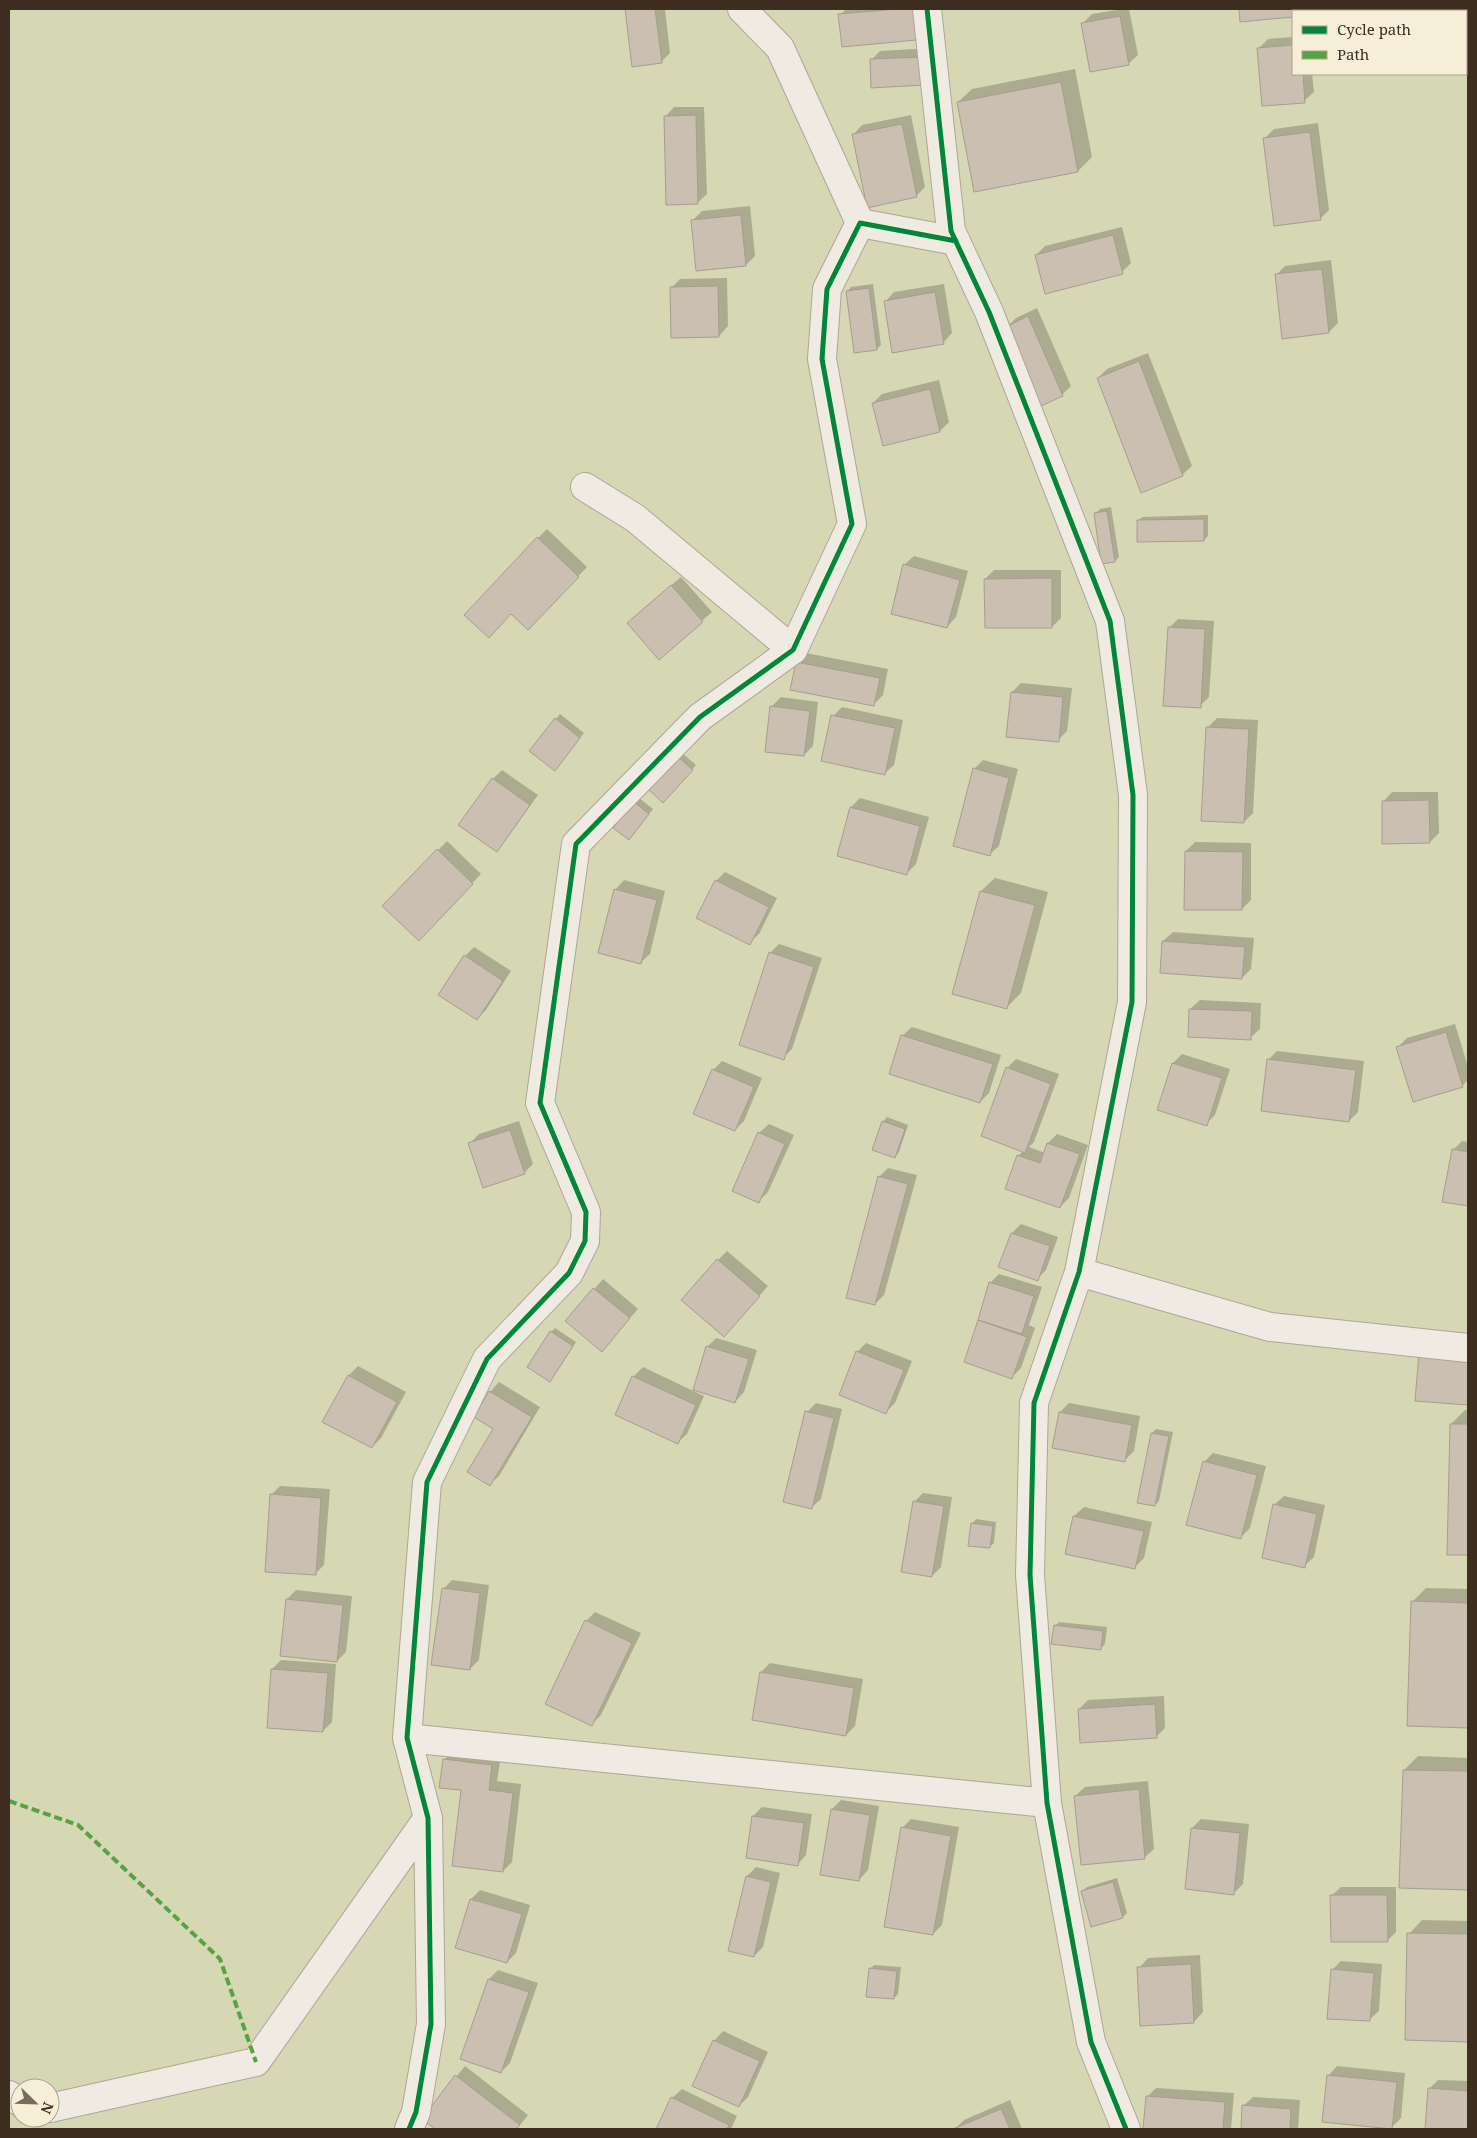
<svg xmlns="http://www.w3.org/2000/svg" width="1477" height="2138" viewBox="0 0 1477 2138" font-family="'Noto Serif',serif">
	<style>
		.green { fill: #d6d7b3; fill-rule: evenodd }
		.shadow { fill: #0003 }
		.building { fill: #cbbfb2; stroke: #a89c90 }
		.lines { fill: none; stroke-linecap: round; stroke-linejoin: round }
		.minor-casing { stroke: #ada599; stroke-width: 30 }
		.minor { stroke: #efebe3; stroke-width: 28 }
		.quiet { stroke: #54a441; stroke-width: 4; stroke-dasharray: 8 4; stroke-linecap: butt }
		.cycleway-casing { stroke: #f7eed8; stroke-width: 8 }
		.cycleway { stroke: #00873e; stroke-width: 5 }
	</style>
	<rect width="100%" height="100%" fill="#e7e0d1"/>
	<path class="green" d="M 9,9 L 1468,9 L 1468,2129 L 9,2129 ZM 1293,11 L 1466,11 L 1466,74 L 1293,74 ZM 20,2088 L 50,2088 L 50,2118 L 20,2118 Z"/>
	<path class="shadow" d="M 626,9 L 665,9 L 670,53 L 661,62 L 633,66 Z
		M 846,9 L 923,9 L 925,29 L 916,39 L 840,15 Z
		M 1123,9 L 1129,9 L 1138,55 L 1128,64 L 1083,23 L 1092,14 Z
		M 1240,9 L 1304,9 L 1302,11 L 1293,11 L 1293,16 L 1241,20 Z
		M 1293,37 L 1293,74 L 1312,74 L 1314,92 L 1304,101 L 1259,48 L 1268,39 Z
		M 932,48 L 933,75 L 871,60 L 880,51 Z
		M 1075,69 L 1092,157 L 1078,171 L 975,191 L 958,102 L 972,89 Z
		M 674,107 L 704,107 L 707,194 L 697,203 L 665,117 Z
		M 911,115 L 925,187 L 916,196 L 853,135 L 862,125 Z
		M 1318,123 L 1329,210 L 1320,219 L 1264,139 L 1274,129 Z
		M 750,206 L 755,256 L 746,265 L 693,220 L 702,211 Z
		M 1122,227 L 1131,263 L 1122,272 L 1036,255 L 1045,246 Z
		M 1331,260 L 1338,323 L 1329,332 L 1276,275 L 1285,266 Z
		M 727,278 L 728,326 L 719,336 L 671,288 L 680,279 Z
		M 873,284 L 881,345 L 877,349 L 847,292 L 851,287 Z
		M 944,284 L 952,333 L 943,343 L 885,302 L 894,292 Z
		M 1037,308 L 1071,386 L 1062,395 L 1007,327 L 1016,318 Z
		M 1148,353 L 1192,466 L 1182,475 L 1098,378 L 1107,369 Z
		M 939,380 L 949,422 L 940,431 L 873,403 L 882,394 Z
		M 1111,507 L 1119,557 L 1115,561 L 1095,514 L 1100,509 Z
		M 1208,515 L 1208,536 L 1204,540 L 1138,521 L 1142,517 Z
		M 547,529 L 587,567 L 537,619 L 538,538 Z
		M 914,556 L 968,571 L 956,617 L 947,627 L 904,565 Z
		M 994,570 L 1061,570 L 1061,618 L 1052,627 L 985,579 Z
		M 681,577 L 712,612 L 659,658 L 637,614 Z
		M 1178,619 L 1214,621 L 1209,697 L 1200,706 L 1169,628 Z
		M 806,653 L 888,669 L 883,695 L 874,704 L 797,663 Z
		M 1021,683 L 1072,688 L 1067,731 L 1058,740 L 1012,692 Z
		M 781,697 L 818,702 L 813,746 L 804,755 L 771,707 Z
		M 842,707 L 903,720 L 894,765 L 884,774 L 833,716 Z
		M 560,714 L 584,733 L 559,765 L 556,719 Z
		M 1217,718 L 1258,720 L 1253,813 L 1244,822 L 1208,727 Z
		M 682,753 L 696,765 L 668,797 L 650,789 Z
		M 983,760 L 1018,769 L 999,846 L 989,855 L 974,769 Z
		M 502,770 L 538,795 L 505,841 L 496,851 L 493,779 Z
		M 1392,792 L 1438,792 L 1439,833 L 1430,842 L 1383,802 Z
		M 639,798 L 653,809 L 633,834 L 615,828 Z
		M 860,798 L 929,817 L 916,864 L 907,873 L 851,807 Z
		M 447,841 L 481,874 L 428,930 L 384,906 Z
		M 1195,842 L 1251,843 L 1251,900 L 1242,909 L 1186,851 Z
		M 725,872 L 777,898 L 759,934 L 749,943 L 716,881 Z
		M 995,878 L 1048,892 L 1021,993 L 1007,1007 L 981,891 Z
		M 624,880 L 665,891 L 650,954 L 640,963 L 615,890 Z
		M 1173,932 L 1254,938 L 1251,969 L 1242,978 L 1163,941 Z
		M 779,944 L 822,958 L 792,1049 L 783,1058 L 770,953 Z
		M 474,947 L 511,971 L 486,1010 L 477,1019 L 465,956 Z
		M 1200,1000 L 1261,1003 L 1260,1029 L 1250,1038 L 1190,1009 Z
		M 1455,1024 L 1468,1067 L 1468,1080 L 1462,1086 L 1398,1047 L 1407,1038 Z
		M 912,1027 L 1001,1055 L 989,1093 L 980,1102 L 902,1036 Z
		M 1277,1051 L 1364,1061 L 1358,1112 L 1349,1121 L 1268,1060 Z
		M 1182,1054 L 1230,1069 L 1215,1115 L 1206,1124 L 1159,1109 L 1173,1063 Z
		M 1016,1059 L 1059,1074 L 1034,1142 L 1029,1147 L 1045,1153 L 1048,1143 L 1057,1134 L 1088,1145 L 1069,1198 L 1060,1207 L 1018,1156 L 1023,1151 L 1007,1068 Z
		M 722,1061 L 762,1078 L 744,1121 L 735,1130 L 713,1070 Z
		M 887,1117 L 908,1125 L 899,1152 L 895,1157 L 883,1122 Z
		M 519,1121 L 533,1164 L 524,1173 L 470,1143 L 479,1134 Z
		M 769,1124 L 794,1135 L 768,1192 L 759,1201 L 759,1133 Z
		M 1462,1141 L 1468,1142 L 1468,1205 L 1444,1201 L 1453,1150 Z
		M 888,1168 L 917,1175 L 884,1295 L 875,1304 L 879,1177 Z
		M 1021,1224 L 1058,1237 L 1046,1270 L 1037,1279 L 1000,1266 L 1012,1233 Z
		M 727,1251 L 768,1286 L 724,1336 L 718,1260 Z
		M 999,1274 L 1042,1287 L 1029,1325 L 1035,1328 L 1021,1368 L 1012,1377 L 965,1361 L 990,1283 Z
		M 603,1279 L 638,1309 L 602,1350 L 567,1321 Z
		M 555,1328 L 576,1342 L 554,1376 L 551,1332 Z
		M 716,1338 L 757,1350 L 744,1392 L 735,1402 L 707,1347 Z
		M 866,1343 L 912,1361 L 895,1403 L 886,1412 L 857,1352 Z
		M 358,1366 L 406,1392 L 381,1438 L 372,1447 L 324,1421 L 349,1375 Z
		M 643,1367 L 704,1396 L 687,1434 L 677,1443 L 616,1414 L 634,1376 Z
		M 499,1382 L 540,1407 L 499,1476 L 489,1485 L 495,1429 L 475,1417 L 490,1392 Z
		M 816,1403 L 842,1409 L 821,1499 L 811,1508 L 807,1412 Z
		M 1069,1403 L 1140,1416 L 1134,1451 L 1125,1460 L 1060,1412 Z
		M 1465,1410 L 1468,1410 L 1468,1554 L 1448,1554 L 1451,1424 Z
		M 1156,1429 L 1173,1432 L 1159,1501 L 1155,1505 L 1152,1433 Z
		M 1213,1453 L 1266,1466 L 1250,1528 L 1241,1537 L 1204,1462 Z
		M 280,1486 L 330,1489 L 324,1565 L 315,1574 L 271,1495 Z
		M 923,1493 L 952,1497 L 941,1567 L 932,1576 L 914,1502 Z
		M 1284,1496 L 1325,1505 L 1314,1557 L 1304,1566 L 1274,1505 Z
		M 1084,1507 L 1152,1522 L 1144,1558 L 1135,1567 L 1066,1553 L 1074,1516 Z
		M 976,1519 L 996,1522 L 994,1543 L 989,1547 L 972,1524 Z
		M 452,1580 L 489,1585 L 479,1660 L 470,1669 L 443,1589 Z
		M 1426,1588 L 1468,1589 L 1468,1726 L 1409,1724 L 1412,1602 Z
		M 296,1590 L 352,1596 L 346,1652 L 337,1661 L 287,1599 Z
		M 595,1612 L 641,1633 L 601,1715 L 592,1724 L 586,1621 Z
		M 1059,1622 L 1107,1627 L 1105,1644 L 1101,1648 L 1055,1626 Z
		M 281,1660 L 336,1664 L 332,1722 L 323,1731 L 272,1669 Z
		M 770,1663 L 863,1679 L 855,1726 L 846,1735 L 761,1672 Z
		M 1164,1696 L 1165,1728 L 1156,1737 L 1079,1709 L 1088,1700 Z
		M 453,1751 L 501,1756 L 497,1781 L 521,1784 L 512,1862 L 503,1871 L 463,1789 L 444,1760 Z
		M 1418,1756 L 1468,1758 L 1467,1889 L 1404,1770 Z
		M 1148,1781 L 1154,1849 L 1144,1858 L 1075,1796 L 1085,1787 Z
		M 841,1800 L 879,1806 L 868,1870 L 859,1880 L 821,1874 L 832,1809 Z
		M 762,1807 L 812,1814 L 806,1855 L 797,1865 L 747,1857 L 753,1816 Z
		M 911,1819 L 959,1827 L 942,1925 L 933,1934 L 902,1828 Z
		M 1201,1819 L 1249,1824 L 1243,1884 L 1234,1893 L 1192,1828 Z
		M 756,1867 L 780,1873 L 763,1947 L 754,1956 L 747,1876 Z
		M 1117,1878 L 1127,1913 L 1123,1917 L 1082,1891 L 1087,1887 Z
		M 1341,1887 L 1396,1887 L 1396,1932 L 1387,1941 L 1331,1896 Z
		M 480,1890 L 530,1905 L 516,1953 L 507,1962 L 471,1899 Z
		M 1422,1920 L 1468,1921 L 1467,2041 L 1409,1934 Z
		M 1200,1955 L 1203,2012 L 1194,2022 L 1141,2024 L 1139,1968 L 1148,1958 Z
		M 1341,1961 L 1382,1964 L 1379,2011 L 1369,2020 L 1332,1970 Z
		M 874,1965 L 901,1967 L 898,1994 L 894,1998 L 870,1969 Z
		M 498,1970 L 538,1983 L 510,2063 L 501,2072 L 489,1979 Z
		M 723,2031 L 768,2052 L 748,2097 L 739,2106 L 714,2041 Z
		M 465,2066 L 528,2115 L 517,2129 L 437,2129 L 423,2118 Z
		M 1337,2066 L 1405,2073 L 1401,2118 L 1392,2127 L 1328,2076 Z
		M 1438,2080 L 1468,2081 L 1468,2129 L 1427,2129 L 1429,2089 Z
		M 1156,2088 L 1234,2093 L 1231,2129 L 1144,2129 L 1147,2097 Z
		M 682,2089 L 737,2116 L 731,2129 L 657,2129 L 672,2098 Z
		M 1253,2097 L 1300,2100 L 1298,2129 L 1242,2129 L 1243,2106 Z
		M 1010,2100 L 1022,2129 L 955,2129 L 964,2120 Z"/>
	<path class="building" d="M 625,9 L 655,9 L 662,63 L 632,67 Z
		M 898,9 L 914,9 L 916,40 L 842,47 L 838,14 Z
		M 1239,9 L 1297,9 L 1298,11 L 1293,11 L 1293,17 L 1240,22 Z
		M 1120,16 L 1129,65 L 1090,72 L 1081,23 Z
		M 1293,45 L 1293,74 L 1303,74 L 1305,103 L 1262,106 L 1257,48 Z
		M 923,57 L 925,85 L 871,88 L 870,59 Z
		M 1061,82 L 1078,172 L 974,192 L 957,102 Z
		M 696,115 L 698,204 L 666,205 L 664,116 Z
		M 902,124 L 917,197 L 867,208 L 852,134 Z
		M 1310,132 L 1321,220 L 1274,226 L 1263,138 Z
		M 741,215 L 746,266 L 696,271 L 691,220 Z
		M 1113,235 L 1123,274 L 1045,294 L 1035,255 Z
		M 1322,269 L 1329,333 L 1282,339 L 1275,274 Z
		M 718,286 L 719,337 L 671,338 L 670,287 Z
		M 869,288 L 877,350 L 854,353 L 846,291 Z
		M 935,292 L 944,344 L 892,353 L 884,301 Z
		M 1028,316 L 1063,396 L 1041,406 L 1006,327 Z
		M 1139,361 L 1183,476 L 1141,493 L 1097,378 Z
		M 930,389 L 940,432 L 883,446 L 872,403 Z
		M 1107,511 L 1115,562 L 1101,564 L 1094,513 Z
		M 1204,519 L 1204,541 L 1137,542 L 1137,520 Z
		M 537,537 L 579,577 L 528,630 L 511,614 L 489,638 L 464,615 Z
		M 903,564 L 960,580 L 947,628 L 891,614 Z
		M 1052,578 L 1052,628 L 985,628 L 984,579 Z
		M 671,585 L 703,622 L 659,660 L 627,623 Z
		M 1168,627 L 1205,629 L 1201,708 L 1163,706 Z
		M 796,662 L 880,678 L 874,706 L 790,690 Z
		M 1011,692 L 1063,697 L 1059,742 L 1006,737 Z
		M 770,706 L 810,711 L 804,756 L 765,752 Z
		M 831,715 L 895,728 L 885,775 L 821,761 Z
		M 555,718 L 580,738 L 555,771 L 529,751 Z
		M 1206,727 L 1249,729 L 1244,823 L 1201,821 Z
		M 677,756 L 693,770 L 663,803 L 648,789 Z
		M 973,768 L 1009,778 L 990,856 L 953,846 Z
		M 492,778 L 530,805 L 497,852 L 458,825 Z
		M 1429,800 L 1430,843 L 1382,844 L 1382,801 Z
		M 634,802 L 649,814 L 629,840 L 613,828 Z
		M 850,807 L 920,826 L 907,875 L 837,856 Z
		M 437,849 L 473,884 L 419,941 L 382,906 Z
		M 1185,851 L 1243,852 L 1242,910 L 1184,910 Z
		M 715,880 L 769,907 L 750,945 L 696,918 Z
		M 614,889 L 657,900 L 641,964 L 598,953 Z
		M 980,891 L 1035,905 L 1007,1009 L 952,994 Z
		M 1162,941 L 1245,947 L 1242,979 L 1160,973 Z
		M 769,952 L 814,967 L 784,1060 L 739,1045 Z
		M 464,955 L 503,981 L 477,1020 L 438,995 Z
		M 1189,1009 L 1252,1011 L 1251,1040 L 1188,1037 Z
		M 1446,1032 L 1463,1087 L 1413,1102 L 1396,1047 Z
		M 901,1035 L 993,1064 L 980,1103 L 889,1074 Z
		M 1267,1059 L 1356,1070 L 1349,1122 L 1261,1111 Z
		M 1172,1063 L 1222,1078 L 1207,1126 L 1157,1110 Z
		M 1006,1067 L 1051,1084 L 1025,1153 L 981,1136 Z
		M 712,1069 L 754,1087 L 735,1131 L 693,1114 Z
		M 882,1121 L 905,1129 L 895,1158 L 872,1150 Z
		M 510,1130 L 525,1174 L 483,1188 L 468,1143 Z
		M 758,1132 L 785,1144 L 759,1203 L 732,1191 Z
		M 1047,1143 L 1080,1154 L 1060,1208 L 1005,1189 L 1017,1155 L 1040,1163 Z
		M 1452,1149 L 1468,1152 L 1468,1206 L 1442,1202 Z
		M 878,1176 L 908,1184 L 875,1305 L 846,1298 Z
		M 1011,1233 L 1050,1246 L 1038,1281 L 998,1267 Z
		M 717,1259 L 760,1296 L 724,1337 L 681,1300 Z
		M 989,1282 L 1034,1296 L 1022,1334 L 978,1320 Z
		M 593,1288 L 630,1318 L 602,1352 L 565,1321 Z
		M 978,1320 L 1027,1337 L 1012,1379 L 964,1362 Z
		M 550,1331 L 573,1346 L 550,1382 L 527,1367 Z
		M 706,1346 L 749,1359 L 735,1403 L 693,1390 Z
		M 856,1351 L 904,1370 L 886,1414 L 839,1395 Z
		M 1419,1353 L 1468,1356 L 1468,1405 L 1415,1401 Z
		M 348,1375 L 397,1402 L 372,1448 L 322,1422 Z
		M 632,1376 L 696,1405 L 678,1444 L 615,1415 Z
		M 489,1391 L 532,1417 L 490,1486 L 467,1472 L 493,1429 L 474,1417 Z
		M 805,1411 L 834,1418 L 812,1509 L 783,1502 Z
		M 1059,1412 L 1132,1425 L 1125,1462 L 1052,1448 Z
		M 1450,1424 L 1468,1424 L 1468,1555 L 1447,1555 Z
		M 1151,1433 L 1169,1436 L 1155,1506 L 1137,1503 Z
		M 1203,1461 L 1257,1475 L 1241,1539 L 1186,1525 Z
		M 270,1494 L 321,1498 L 316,1575 L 265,1572 Z
		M 913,1501 L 944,1506 L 932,1577 L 901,1572 Z
		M 1273,1504 L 1317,1514 L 1305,1568 L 1262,1558 Z
		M 1073,1516 L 1144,1531 L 1135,1569 L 1065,1554 Z
		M 971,1523 L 993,1526 L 990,1548 L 968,1546 Z
		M 442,1588 L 480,1593 L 470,1670 L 431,1665 Z
		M 286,1599 L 343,1605 L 337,1662 L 280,1656 Z
		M 1411,1601 L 1468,1603 L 1468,1728 L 1407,1726 Z
		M 585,1620 L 632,1643 L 592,1726 L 545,1704 Z
		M 1054,1625 L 1103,1631 L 1101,1650 L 1051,1644 Z
		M 271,1669 L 328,1673 L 323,1732 L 267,1728 Z
		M 760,1672 L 854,1688 L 846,1736 L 752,1720 Z
		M 1155,1704 L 1157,1738 L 1080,1743 L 1078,1709 Z
		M 443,1759 L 492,1765 L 489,1790 L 513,1793 L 503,1872 L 452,1866 L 461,1790 L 439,1788 Z
		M 1403,1770 L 1468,1771 L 1468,1890 L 1399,1888 Z
		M 1139,1789 L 1145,1859 L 1081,1865 L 1074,1796 Z
		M 831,1809 L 870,1815 L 859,1881 L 820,1875 Z
		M 752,1816 L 804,1823 L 798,1866 L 746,1858 Z
		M 901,1827 L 951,1836 L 933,1935 L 884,1927 Z
		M 1191,1828 L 1240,1833 L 1234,1895 L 1185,1889 Z
		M 746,1876 L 771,1882 L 754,1957 L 728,1951 Z
		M 1113,1882 L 1123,1918 L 1091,1927 L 1081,1891 Z
		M 1330,1895 L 1387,1895 L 1388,1942 L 1331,1942 Z
		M 470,1899 L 522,1914 L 507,1963 L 455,1948 Z
		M 1407,1933 L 1468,1934 L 1468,2042 L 1405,2040 Z
		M 1191,1964 L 1194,2023 L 1140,2026 L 1137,1967 Z
		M 869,1968 L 897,1971 L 894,1999 L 866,1997 Z
		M 1331,1969 L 1374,1973 L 1370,2021 L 1327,2019 Z
		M 488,1979 L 529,1992 L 501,2073 L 460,2059 Z
		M 713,2040 L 760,2061 L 739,2107 L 692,2086 Z
		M 455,2075 L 520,2125 L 516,2129 L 435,2129 L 422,2119 Z
		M 1327,2075 L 1397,2082 L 1392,2129 L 1322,2122 Z
		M 1428,2088 L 1468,2091 L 1468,2129 L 1425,2129 Z
		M 1146,2096 L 1225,2102 L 1223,2129 L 1143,2129 Z
		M 671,2097 L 729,2125 L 727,2129 L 656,2129 Z
		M 1242,2105 L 1291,2109 L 1290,2129 L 1241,2129 Z
		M 1001,2109 L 1010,2129 L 953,2129 Z"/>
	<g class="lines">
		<defs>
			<path id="minor" d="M 742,9 L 780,48 L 860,223
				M 927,9 L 951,231 L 989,312 L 1110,621 L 1133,795 L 1132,1002 L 1079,1272 L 1034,1403 L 1030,1575 L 1047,1803 L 1091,2042 L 1126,2129
				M 585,487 L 635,518 L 793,650
				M 1079,1272 L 1270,1327 L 1468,1348
				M 407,1738 L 1047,1803
				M 9,2095 L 20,2102
				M 50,2108 L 256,2062 L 428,1818
				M 409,2129 L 416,2112 L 431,2024 L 428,1818 L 407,1738 L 427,1482 L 487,1359 L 569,1273 L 585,1241 L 586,1212 L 540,1103 L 576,844 L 700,717 L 793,650 L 852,524 L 822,359 L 827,289 L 860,223 L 956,241"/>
		</defs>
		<use href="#minor" class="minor-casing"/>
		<use href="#minor" class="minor"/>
		<path class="quiet" d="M 9,1801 L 78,1825 L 220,1959 L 256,2062"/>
		<defs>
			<path id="cycleway" d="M 927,9 L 951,231 L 989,312 L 1110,621 L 1133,795 L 1132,1002 L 1079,1272 L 1034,1403 L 1030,1575 L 1047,1803 L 1091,2042 L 1126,2129
				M 409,2129 L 416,2112 L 431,2024 L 428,1818 L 407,1738 L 427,1482 L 487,1359 L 569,1273 L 585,1241 L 586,1212 L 540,1103 L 576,844 L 700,717 L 793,650 L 852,524 L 822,359 L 827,289 L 860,223 L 956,241"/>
		</defs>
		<use href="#cycleway" class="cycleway-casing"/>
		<use href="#cycleway" class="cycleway"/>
	</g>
	<rect width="1477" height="2138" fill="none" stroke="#3d2e20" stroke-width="20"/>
	<rect x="1292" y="10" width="175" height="65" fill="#f7eed8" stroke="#ada18e"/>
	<rect x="1302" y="26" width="25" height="8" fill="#00873e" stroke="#ada18e"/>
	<text x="1337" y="35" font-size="15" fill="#3d2e20">Cycle path</text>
	<rect x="1302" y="51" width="25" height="8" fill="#54a441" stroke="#ada18e"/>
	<text x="1337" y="60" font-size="15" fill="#3d2e20">Path</text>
	<g transform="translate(35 2103) rotate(113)"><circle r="24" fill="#f7eed8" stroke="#ada18e"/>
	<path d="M0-4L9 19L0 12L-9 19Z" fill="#786c5e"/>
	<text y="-8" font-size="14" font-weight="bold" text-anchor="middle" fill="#3d2e20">N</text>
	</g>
</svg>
